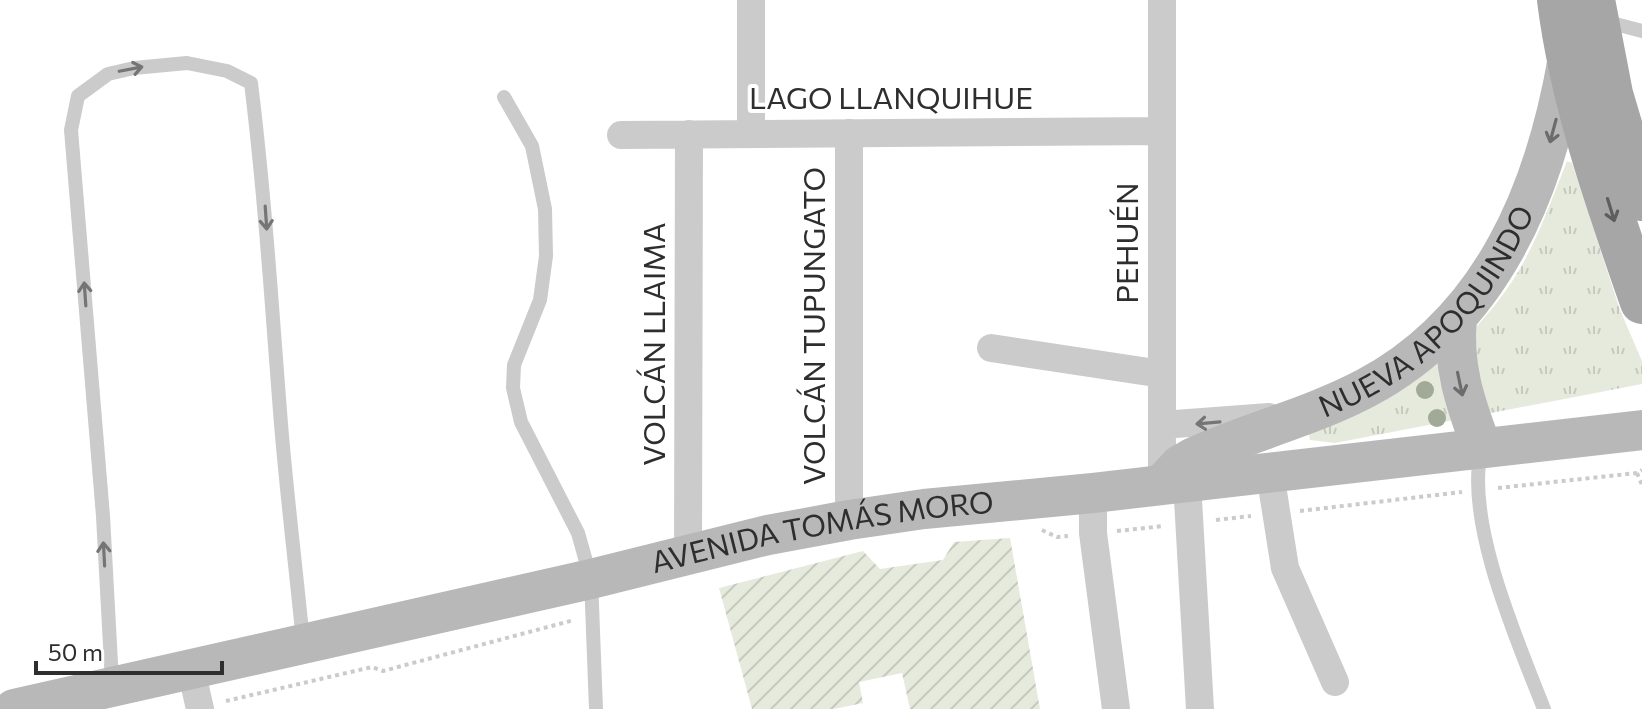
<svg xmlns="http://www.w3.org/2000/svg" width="1642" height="709" viewBox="0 0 1642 709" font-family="Commissioner,sans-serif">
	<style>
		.grass { fill: url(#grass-tufts) }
		.garden { fill: url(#garden-furrows) }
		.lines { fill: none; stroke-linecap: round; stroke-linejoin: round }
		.path { stroke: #cbcbcb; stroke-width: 4; stroke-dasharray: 4 4; stroke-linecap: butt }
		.lane { stroke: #cbcbcb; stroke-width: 14 }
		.street { stroke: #cbcbcb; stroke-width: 28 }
		.secondary { stroke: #b8b8b8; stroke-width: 40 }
		.primary { stroke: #a6a6a6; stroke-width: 44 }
		.tree { fill: #a1aa96 }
		.oneway { stroke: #757575 }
		.oneway2 { stroke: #6c6c6c }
		.oneway3 { stroke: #5e5e5e }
		.labels { text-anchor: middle; stroke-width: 8; stroke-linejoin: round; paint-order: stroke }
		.street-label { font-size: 30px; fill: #2e2e2e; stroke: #fff }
	</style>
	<defs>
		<pattern id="grass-tufts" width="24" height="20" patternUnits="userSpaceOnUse" patternTransform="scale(2)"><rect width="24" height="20" fill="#e5eadd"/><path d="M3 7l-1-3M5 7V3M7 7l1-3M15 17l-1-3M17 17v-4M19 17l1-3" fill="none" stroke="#c5c9be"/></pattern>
		<pattern id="garden-furrows" width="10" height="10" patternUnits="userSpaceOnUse" patternTransform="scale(2)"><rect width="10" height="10" fill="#e5eadd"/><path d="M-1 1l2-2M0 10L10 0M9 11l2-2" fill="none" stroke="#c5c9be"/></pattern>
	</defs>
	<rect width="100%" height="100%" fill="#fff"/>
	<path class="grass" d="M 1567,161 L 1572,163 L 1620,310 L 1642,361 L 1642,384 L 1335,443 L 1310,440 L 1308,431 C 1344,416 1386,402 1418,379 C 1450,355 1481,325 1504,293 C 1533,254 1549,206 1567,161 Z"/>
	<path class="garden" d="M 1010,538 L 1040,709 L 910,709 L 902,673 L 859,682 L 863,703 L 834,709 L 752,709 L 719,588 L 863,551 L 880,569 L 943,560 L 954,542 Z"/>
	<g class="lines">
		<path class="path" d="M 1637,473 L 1642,485
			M 1498,488 L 1637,473 L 1642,470
			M 1300,511 L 1462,492
			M 1216,520 L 1251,516
			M 1042,530 L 1057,537 L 1068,536
			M 1117,531 L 1164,526
			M 226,701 L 372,667 L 383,671 L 574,620"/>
		<path class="lane" d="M 1604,21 L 1642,31
			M 504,97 L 532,146 L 545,209 L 546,256 L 540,300 L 514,365 L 513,388 L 521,422 L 578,533 L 591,579 L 596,709
			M 1481,452 C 1465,523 1518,642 1544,709
			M 112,682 L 103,516 L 71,130 L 78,96 L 108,74 L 134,68 L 187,63 L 227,71 L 251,83 C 265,196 272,310 281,424 C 287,497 296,569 303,642"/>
		<path class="street" d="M 751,134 L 751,0
			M 621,135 L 1162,131
			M 991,348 L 1162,374
			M 1162,425 L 1269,417
			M 1270,473 L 1285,568 L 1335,682
			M 1187,482 L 1200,709
			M 1162,485 L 1162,0
			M 1093,493 L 1093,533 L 1116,709
			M 849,520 L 849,133
			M 688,554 L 689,134
			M 191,669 L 200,709"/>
		<g class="secondary">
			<path d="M 1457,317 C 1452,365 1465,403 1482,448"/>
			<path id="s1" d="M 1163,483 L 1180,465 L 1192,458 C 1249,432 1311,417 1366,388 C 1492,321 1545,191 1568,58"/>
			<path id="s2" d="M 14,709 L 591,579 L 768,535 L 849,520 L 924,509 L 1093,493 L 1642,430"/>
		</g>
		<path class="primary" d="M 1559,0 C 1572,103 1608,205 1642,302
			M 1593,0 L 1611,94 L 1642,199"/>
	</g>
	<g class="tree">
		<circle cx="1425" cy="390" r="9"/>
		<circle cx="1437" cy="418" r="9"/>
	</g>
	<defs><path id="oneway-shaft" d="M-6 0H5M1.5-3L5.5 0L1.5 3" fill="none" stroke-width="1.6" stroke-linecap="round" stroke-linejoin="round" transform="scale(2)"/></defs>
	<g class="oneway">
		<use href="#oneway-shaft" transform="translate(131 69) rotate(-11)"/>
		<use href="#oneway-shaft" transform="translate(266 218) rotate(86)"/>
		<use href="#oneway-shaft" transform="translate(85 294) rotate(-94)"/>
		<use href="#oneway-shaft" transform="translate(1208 423) rotate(175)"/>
		<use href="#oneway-shaft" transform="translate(104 554) rotate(-93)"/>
	</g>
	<g class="oneway2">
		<use href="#oneway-shaft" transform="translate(1553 131) rotate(105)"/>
		<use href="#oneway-shaft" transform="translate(1460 384) rotate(78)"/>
	</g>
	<use class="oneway3" href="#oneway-shaft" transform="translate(1611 210) rotate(73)"/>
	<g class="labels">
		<g class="street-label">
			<text x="891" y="109">LAGO LLANQUIHUE</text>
			<text transform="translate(1128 243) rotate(-90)" y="10">PEHUÉN</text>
			<text dy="10" stroke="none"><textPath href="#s1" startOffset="324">NUEVA APOQUINDO</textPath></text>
			<text transform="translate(815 326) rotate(-90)" y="10">VOLCÁN TUPUNGATO</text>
			<text transform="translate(655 344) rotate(-90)" y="10">VOLCÁN LLAIMA</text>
			<text dy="10" stroke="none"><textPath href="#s2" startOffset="828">AVENIDA TOMÁS MORO</textPath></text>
		</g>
	</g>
	<path d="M36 661v12h186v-12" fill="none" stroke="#2e2e2e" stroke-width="4"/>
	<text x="48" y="661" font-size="24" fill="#2e2e2e" stroke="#ffffff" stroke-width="6" paint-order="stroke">50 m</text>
</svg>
